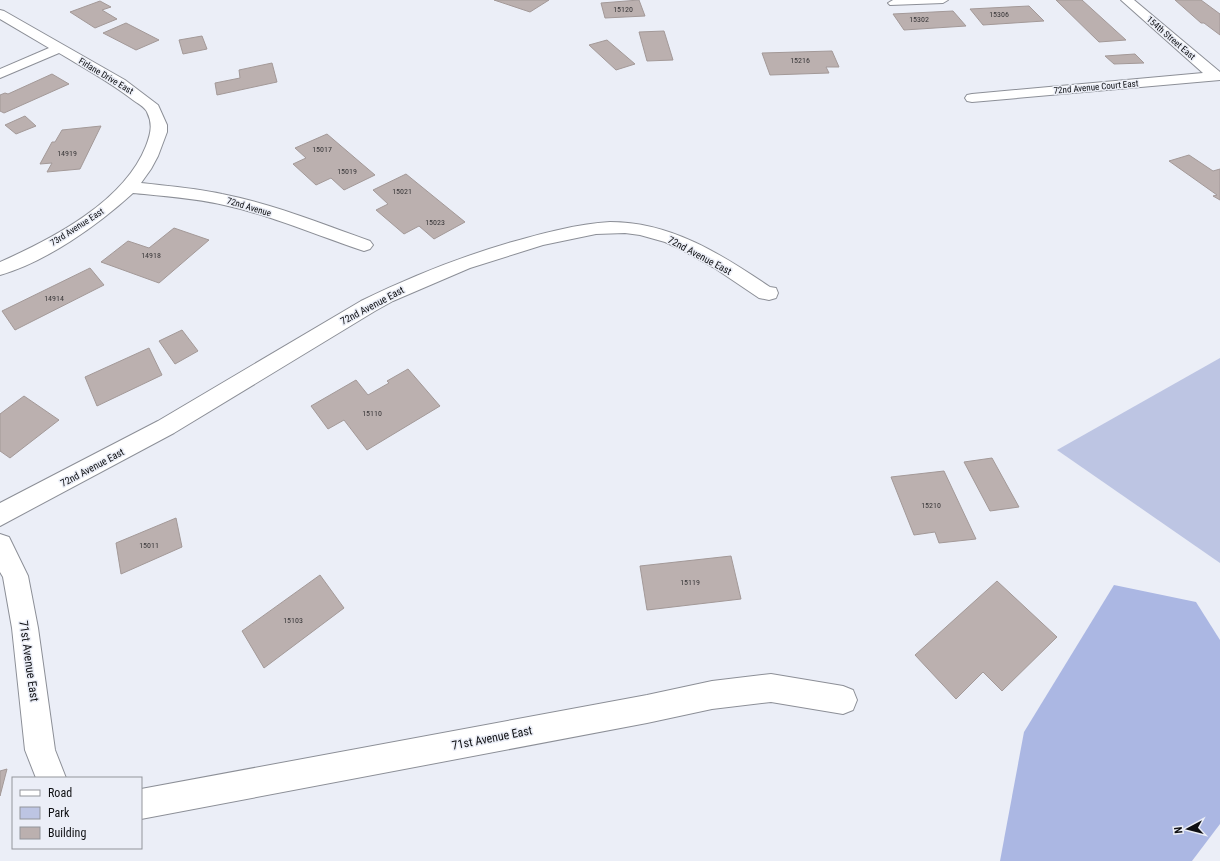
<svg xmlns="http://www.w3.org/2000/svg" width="1220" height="861" viewBox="0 0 1220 861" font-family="'Roboto Condensed',sans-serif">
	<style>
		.green { fill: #bdc5e3 }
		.forest { fill: #abb7e3 }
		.building { fill: #bbb0af; stroke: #a39998 }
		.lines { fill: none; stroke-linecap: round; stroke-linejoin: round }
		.service-casing { stroke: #8c8f97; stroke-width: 2 }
		.minor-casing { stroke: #8c8f97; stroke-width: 2 }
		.service { fill: #fff; fill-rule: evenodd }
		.minor { fill: #fff; fill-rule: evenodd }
		.labels { text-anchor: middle; stroke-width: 3; stroke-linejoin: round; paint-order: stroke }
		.number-label { font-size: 8px; fill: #393739 }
		.far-street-label { font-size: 9px; fill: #0e0f12; stroke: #ebeef7 }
		.street-label { font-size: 10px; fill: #0e0f12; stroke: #ebeef7 }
		.near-street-label { font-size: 12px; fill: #0e0f12; stroke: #ebeef7 }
	</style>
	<rect width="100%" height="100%" fill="#ebeef7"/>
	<path class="green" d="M 1220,358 L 1220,563 L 1057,450 Z"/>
	<path class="forest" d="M 1114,585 L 1196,602 L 1220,640 L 1220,824 L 1192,861 L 1000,861 L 1024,732 Z"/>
	<path class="building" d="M 494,0 L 549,0 L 530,12 Z
		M 639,0 L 645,16 L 605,18 L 601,3 Z
		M 1056,0 L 1082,0 L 1126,40 L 1099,42 Z
		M 1175,0 L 1201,0 L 1220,14 L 1220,35 L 1204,23 L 1201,23 Z
		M 100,1 L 111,7 L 102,10 L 117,19 L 95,28 L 70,12 Z
		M 1029,6 L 1044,21 L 983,25 L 970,9 Z
		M 953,11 L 966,26 L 904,30 L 893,14 Z
		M 126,23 L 159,40 L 136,50 L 103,33 Z
		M 664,31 L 673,60 L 647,61 L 639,32 Z
		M 202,36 L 207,49 L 183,54 L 179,40 Z
		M 607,40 L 635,64 L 616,70 L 589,45 Z
		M 832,51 L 839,67 L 826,67 L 829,73 L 770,75 L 762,53 Z
		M 1135,54 L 1144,63 L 1114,64 L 1105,56 Z
		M 272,63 L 277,82 L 217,95 L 215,83 L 240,78 L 239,70 Z
		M 52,74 L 69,84 L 4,113 L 0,111 L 0,95 L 5,93 L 8,94 Z
		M 25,116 L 36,126 L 16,134 L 5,125 Z
		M 101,126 L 80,169 L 47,172 L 52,163 L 40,164 L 52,142 L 55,142 L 62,130 Z
		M 327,134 L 375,175 L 344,190 L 331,178 L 316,185 L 293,164 L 306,158 L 295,148 Z
		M 1189,155 L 1213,171 L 1220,169 L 1220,200 L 1213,196 L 1217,195 L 1169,161 Z
		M 406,174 L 465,222 L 434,239 L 419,226 L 404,234 L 376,210 L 388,204 L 373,190 Z
		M 174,228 L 209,240 L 159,283 L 101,262 L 128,241 L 149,248 Z
		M 90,268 L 104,285 L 15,330 L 2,311 Z
		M 182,330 L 198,351 L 175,364 L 159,341 Z
		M 149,348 L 162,375 L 97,406 L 85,377 Z
		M 408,369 L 440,406 L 367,450 L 344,420 L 328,429 L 311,406 L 356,380 L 368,395 L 389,383 L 387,381 Z
		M 24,396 L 59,420 L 10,458 L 0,451 L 0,414 Z
		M 992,458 L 1019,507 L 990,511 L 964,462 Z
		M 944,471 L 976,539 L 939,543 L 935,532 L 914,535 L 891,477 Z
		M 176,518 L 182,547 L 121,574 L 116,543 Z
		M 731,556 L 741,599 L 647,610 L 640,566 Z
		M 320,575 L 344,608 L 264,668 L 242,631 Z
		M 997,581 L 1057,637 L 1002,691 L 983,672 L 956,699 L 915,655 Z
		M 7,769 L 0,796 L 0,771 Z"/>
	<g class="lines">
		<defs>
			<path id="service" d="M 893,0 L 948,0 L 943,3 L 890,5 L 888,3 Z"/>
			<path id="minor" d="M 1121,0 L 1134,0 L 1220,72 L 1220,80 L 972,102 L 967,101 L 965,98 L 967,95 L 972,94 L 1203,73 Z
				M 0,10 L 4,11 L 125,80 L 158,105 L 167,125 L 167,132 L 158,156 L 151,169 L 141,183 C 168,186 195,188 222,194 C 273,204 322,224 370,241 L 373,245 L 370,249 L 364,251 L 358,249 C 314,234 270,215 224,205 C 194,198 163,196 133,193 C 98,225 46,262 0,275 L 0,262 C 52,239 124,202 146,146 C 151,133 153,124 147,112 C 145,107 137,103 133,100 C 110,82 84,68 59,53 L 0,78 L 0,69 L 49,48 L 0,19 Z
				M 610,222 C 671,222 721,254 770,287 L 776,288 L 778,293 L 776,298 L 769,300 L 759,298 L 716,269 L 682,250 L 665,242 L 640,235 L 625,233 L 596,234 L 543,245 L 470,268 L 393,301 L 375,311 L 174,433 L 0,526 L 0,503 L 158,421 L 361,301 C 410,277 460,257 512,242 C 544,233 577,224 610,222 Z
				M 0,534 L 9,537 L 28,576 L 38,628 L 55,750 L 66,778 L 36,778 L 25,750 L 12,628 L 3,577 L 0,572 Z
				M 771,674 L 843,686 L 853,690 L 857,700 L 853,710 L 843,714 L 771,702 L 712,709 L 647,723 L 141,819 L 141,789 L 647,695 L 712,681 Z"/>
		</defs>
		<use href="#service" class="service-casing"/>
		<use href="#minor" class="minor-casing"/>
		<use href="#service" class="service"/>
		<use href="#minor" class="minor"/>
	</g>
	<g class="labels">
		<g class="number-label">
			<text x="623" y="12">15120</text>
			<text x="999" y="17">15306</text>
			<text x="919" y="22">15302</text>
			<text x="800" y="63">15216</text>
			<text x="322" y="152">15017</text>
			<text x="67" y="156">14919</text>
			<text x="347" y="174">15019</text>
			<text x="402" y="194">15021</text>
			<text x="435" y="225">15023</text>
			<text x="151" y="258">14918</text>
			<text x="54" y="301">14914</text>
			<text x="372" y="416">15110</text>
			<text x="931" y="508">15210</text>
			<text x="149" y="548">15011</text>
			<text x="690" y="585">15119</text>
			<text x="293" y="623">15103</text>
		</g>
		<g class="far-street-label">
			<text transform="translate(1171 38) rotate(41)" y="3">154th Street East</text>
			<text transform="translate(106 76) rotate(31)" y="3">Firlane Drive East</text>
			<text transform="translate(1096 87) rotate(-5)" y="3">72nd Avenue Court East</text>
			<text transform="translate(249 207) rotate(17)" y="3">72nd Avenue</text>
			<text transform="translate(77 227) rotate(-33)" y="3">73rd Avenue East</text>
		</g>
		<g class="street-label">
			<text transform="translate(700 255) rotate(28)" y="4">72nd Avenue East</text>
			<text transform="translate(372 305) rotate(-28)" y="4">72nd Avenue East</text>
			<text transform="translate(92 467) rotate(-28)" y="4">72nd Avenue East</text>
		</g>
		<g class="near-street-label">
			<text transform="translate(29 661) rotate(82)" y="4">71st Avenue East</text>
			<text transform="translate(492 738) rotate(-11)" y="4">71st Avenue East</text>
		</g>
	</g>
	<rect x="12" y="777" width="130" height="72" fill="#ebeef7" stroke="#93959b"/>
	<rect x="20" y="790" width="20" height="6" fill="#ffffff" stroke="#93959b"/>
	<text x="48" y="797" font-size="12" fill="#0e0f12">Road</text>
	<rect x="20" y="807" width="20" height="12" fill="#bdc5e3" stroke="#93959b"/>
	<text x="48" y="817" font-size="12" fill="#0e0f12">Park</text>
	<rect x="20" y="827" width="20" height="12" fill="#bbb0af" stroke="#93959b"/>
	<text x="48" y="837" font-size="12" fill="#0e0f12">Building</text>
	<g transform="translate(1188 829) rotate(263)" stroke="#ebeef7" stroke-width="3" paint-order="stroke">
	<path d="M0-3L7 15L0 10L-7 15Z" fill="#0e0f12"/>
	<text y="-6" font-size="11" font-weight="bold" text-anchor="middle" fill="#0e0f12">N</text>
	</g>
</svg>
